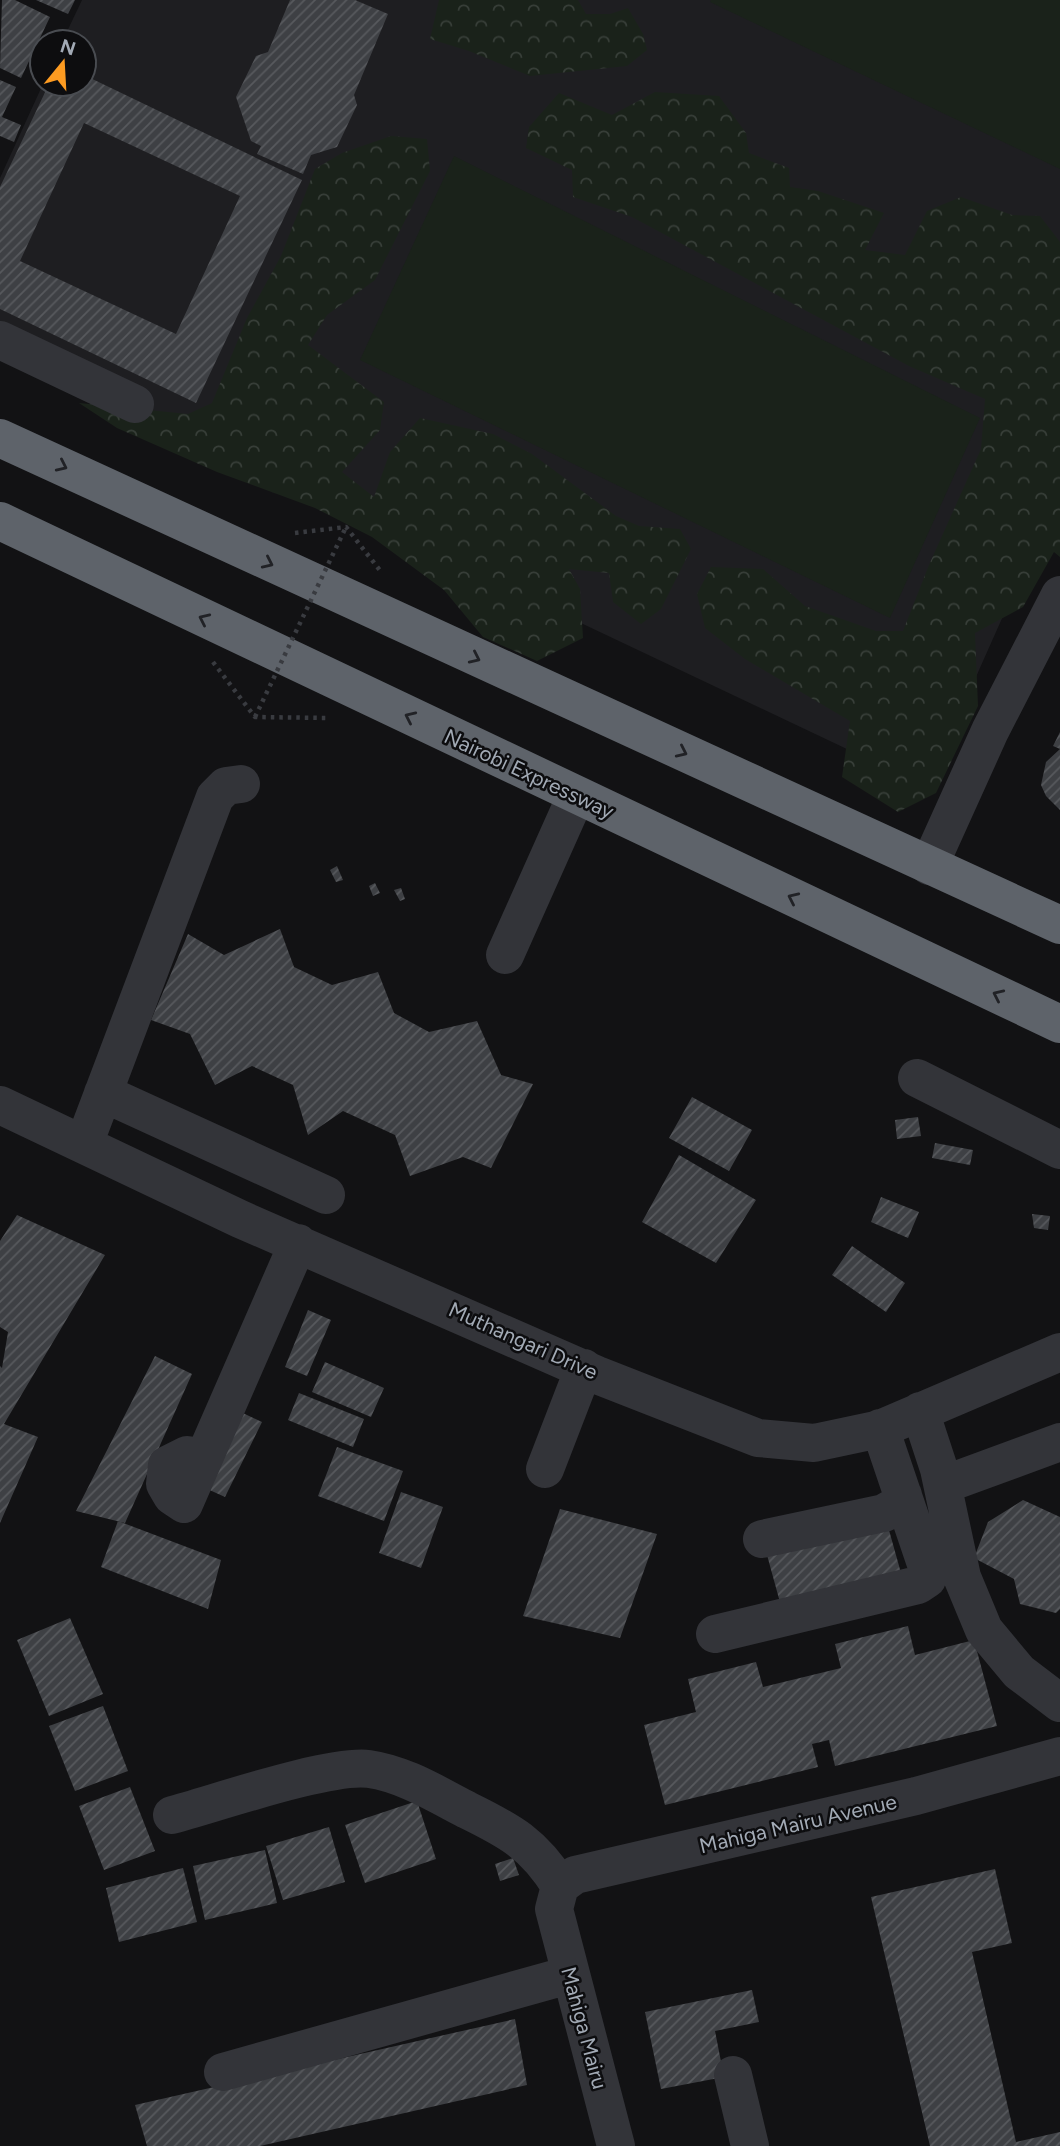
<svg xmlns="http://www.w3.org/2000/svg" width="1060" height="2146" viewBox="0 0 1060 2146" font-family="Figtree,sans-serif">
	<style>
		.built { fill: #1e1e21 }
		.forest { fill: url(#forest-crowns) }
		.pitch { fill: #1a221a }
		.building { fill: url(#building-hatch); fill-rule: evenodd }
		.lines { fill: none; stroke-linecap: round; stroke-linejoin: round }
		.path { stroke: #393b40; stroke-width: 4.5; stroke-dasharray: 3.5 5; stroke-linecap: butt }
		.minor { stroke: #333439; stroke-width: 38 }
		.highway { stroke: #5e636a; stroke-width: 38 }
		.path-bridge { stroke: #393b40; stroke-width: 4.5; stroke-dasharray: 3.5 5; stroke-linecap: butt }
		.oneway { stroke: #212226 }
		.labels { text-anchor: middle; stroke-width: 5; stroke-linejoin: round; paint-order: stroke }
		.street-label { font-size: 21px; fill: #a2aab5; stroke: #0d0d0f }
	</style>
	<defs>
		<pattern id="forest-crowns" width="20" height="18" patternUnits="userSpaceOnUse" patternTransform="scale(1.75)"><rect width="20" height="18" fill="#1a221a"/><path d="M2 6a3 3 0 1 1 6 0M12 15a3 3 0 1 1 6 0" fill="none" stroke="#383f39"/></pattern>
		<pattern id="building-hatch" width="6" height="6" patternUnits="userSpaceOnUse" patternTransform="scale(1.75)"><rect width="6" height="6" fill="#3e4044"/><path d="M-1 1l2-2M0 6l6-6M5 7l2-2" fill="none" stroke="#57595d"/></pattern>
	</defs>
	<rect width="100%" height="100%" fill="#121214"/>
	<path class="built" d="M 82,0 L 1060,0 L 1060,488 L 927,787 L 0,348 L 0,178 L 43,84 L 84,84 L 84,42 L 62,42 Z"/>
	<path class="forest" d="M 439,0 L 578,0 L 586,14 L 610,14 L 628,8 L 643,34 L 647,50 L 627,66 L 530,76 L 469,51 L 430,39 Z
		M 655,92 L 719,96 L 746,133 L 749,153 L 789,168 L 790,187 L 818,191 L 884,213 L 865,250 L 905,255 L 927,211 L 961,197 L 1012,215 L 1040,216 L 1060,242 L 1060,557 L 1054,552 L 1023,607 L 975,633 L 978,706 L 936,793 L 898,812 L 842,777 L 850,721 L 745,659 L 705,628 L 697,594 L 711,567 L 763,569 L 805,606 L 876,631 L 903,631 L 929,565 L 981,449 L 985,399 L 909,366 L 632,217 L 573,197 L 572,170 L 526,148 L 529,127 L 559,93 L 612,115 Z
		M 391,136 L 427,139 L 430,171 L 375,280 L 327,315 L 308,345 L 384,402 L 380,430 L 342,472 L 374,497 L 390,452 L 420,418 L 493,434 L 532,454 L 616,516 L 639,526 L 680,529 L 691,549 L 661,609 L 641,624 L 613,602 L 609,573 L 569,569 L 580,589 L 583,638 L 537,661 L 483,637 L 444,590 L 372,537 L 315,508 L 217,472 L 117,428 L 79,403 L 188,414 L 212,403 L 247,318 L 281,256 L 315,169 L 342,153 Z"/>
	<path class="pitch" d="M 711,0 L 1060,0 L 1060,169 L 710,2 Z
		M 454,156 L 980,418 L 890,618 L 360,360 Z"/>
	<path class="building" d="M 2,0 L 15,0 L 50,17 L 21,78 L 0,68 Z
		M 36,0 L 75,0 L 68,14 Z
		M 290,0 L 355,0 L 388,14 L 354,95 L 357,105 L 337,147 L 311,155 L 303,174 L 257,154 L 261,146 L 251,141 L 236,97 L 256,56 L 268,52 Z
		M 84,75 L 302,180 L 196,403 L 0,309 L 0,187 L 49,84 L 84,84 ZM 84,123 L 240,196 L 176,334 L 20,261 Z
		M 0,80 L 16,87 L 2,117 L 21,125 L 14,142 L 0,136 Z
		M 1060,732 L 1060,810 L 1046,796 L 1041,785 L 1046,762 L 1060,749 L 1053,746 Z
		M 337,866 L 343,880 L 336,882 L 330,870 Z
		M 375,883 L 380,893 L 373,896 L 369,886 Z
		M 401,888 L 405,899 L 400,901 L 394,890 Z
		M 280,929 L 294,967 L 332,985 L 378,972 L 394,1013 L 429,1032 L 477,1021 L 501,1075 L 533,1084 L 491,1168 L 463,1157 L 410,1176 L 395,1135 L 343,1111 L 308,1135 L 293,1085 L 252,1066 L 215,1085 L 190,1034 L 151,1020 L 188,934 L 224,955 Z
		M 692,1097 L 752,1130 L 729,1171 L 669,1138 Z
		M 918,1117 L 921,1136 L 897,1139 L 895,1120 Z
		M 935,1143 L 973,1150 L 970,1165 L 932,1158 Z
		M 679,1155 L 756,1200 L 716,1263 L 642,1222 Z
		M 881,1197 L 919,1212 L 908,1238 L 871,1222 Z
		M 1032,1214 L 1050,1216 L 1048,1230 L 1034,1228 Z
		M 17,1215 L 105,1255 L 4,1424 L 38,1437 L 0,1523 L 0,1366 L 2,1368 L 8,1332 L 0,1327 L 0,1241 Z
		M 852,1246 L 905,1283 L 886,1312 L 832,1275 Z
		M 308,1310 L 331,1320 L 307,1376 L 285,1367 Z
		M 155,1356 L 192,1374 L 125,1523 L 76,1511 Z
		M 325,1362 L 384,1388 L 371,1417 L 312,1392 Z
		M 299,1393 L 364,1419 L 353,1447 L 288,1420 Z
		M 230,1407 L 262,1422 L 225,1497 L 194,1483 Z
		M 337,1447 L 403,1471 L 384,1521 L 318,1496 Z
		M 401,1492 L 443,1507 L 421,1568 L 379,1553 Z
		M 1023,1500 L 1060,1517 L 1060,1609 L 1056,1613 L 1020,1604 L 1014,1579 L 974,1558 L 988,1522 Z
		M 560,1509 L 657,1534 L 620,1638 L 523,1616 Z
		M 118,1521 L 221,1560 L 208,1609 L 101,1567 Z
		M 887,1523 L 901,1573 L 781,1606 L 767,1555 Z
		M 70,1618 L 103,1694 L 49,1716 L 17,1640 Z
		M 908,1626 L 915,1655 L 974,1640 L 997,1726 L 835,1766 L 829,1740 L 812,1744 L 818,1767 L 665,1805 L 644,1725 L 696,1712 L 688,1679 L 756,1662 L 763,1687 L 841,1668 L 835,1644 Z
		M 103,1706 L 128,1771 L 75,1791 L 49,1726 Z
		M 130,1787 L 155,1851 L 104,1870 L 79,1806 Z
		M 417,1801 L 436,1859 L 365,1883 L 345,1825 Z
		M 329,1827 L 345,1882 L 283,1900 L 266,1846 Z
		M 265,1850 L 277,1903 L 205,1920 L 193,1866 Z
		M 513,1858 L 519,1875 L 500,1881 L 495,1864 Z
		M 183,1868 L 197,1922 L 119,1942 L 106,1888 Z
		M 995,1869 L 1012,1943 L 972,1952 L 1016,2142 L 1060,2132 L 1060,2146 L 930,2146 L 871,1897 Z
		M 752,1990 L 759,2022 L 715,2031 L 724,2077 L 661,2089 L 645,2012 Z
		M 515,2019 L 527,2085 L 260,2146 L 147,2146 L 135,2105 Z"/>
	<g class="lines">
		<path class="path" d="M 295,533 L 346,527 L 382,573
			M 213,662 L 255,717 L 327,718"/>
		<path class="minor" d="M 0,340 L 135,404
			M 929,866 L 990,731 L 1060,595
			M 505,955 L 576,796
			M 917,1078 L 1060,1150
			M 103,1093 L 326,1195
			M 0,1105 L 240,1219 L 597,1375 L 758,1438 L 814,1443 L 880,1429 L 1060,1352
			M 84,1144 L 215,797 L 226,786 L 241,784
			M 920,1411 L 939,1469 L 962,1577 L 984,1630 L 1019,1672 L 1060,1703
			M 203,1457 L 187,1455 L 167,1465 L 165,1484 L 172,1496 L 184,1504 L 298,1243
			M 545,1469 L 584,1368
			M 943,1485 L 1060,1442
			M 762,1539 L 884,1513 L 896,1506 L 903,1495
			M 715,1634 L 918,1585 L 927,1579 L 927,1567 L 880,1428
			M 172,1815 C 217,1803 329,1764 369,1769 C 404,1774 436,1794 467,1810 C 510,1831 534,1844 560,1886
			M 223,2072 L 569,1975
			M 733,2075 L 750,2146
			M 616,2146 L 554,1909 L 560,1886 L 575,1875 L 916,1796 L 1060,1756"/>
		<path class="highway" d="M 0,438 L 1060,925
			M 0,521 L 1060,1024"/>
		<path class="path-bridge" d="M 255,717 L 346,527"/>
	</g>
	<defs><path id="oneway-chevron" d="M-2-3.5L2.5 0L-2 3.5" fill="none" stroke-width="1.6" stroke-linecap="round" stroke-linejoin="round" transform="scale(1.75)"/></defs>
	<g class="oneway">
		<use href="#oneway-chevron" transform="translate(62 466) rotate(25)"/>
		<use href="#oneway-chevron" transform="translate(268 563) rotate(25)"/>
		<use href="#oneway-chevron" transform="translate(204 619) rotate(-155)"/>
		<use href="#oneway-chevron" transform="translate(475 658) rotate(25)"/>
		<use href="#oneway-chevron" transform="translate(410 717) rotate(-155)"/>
		<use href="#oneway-chevron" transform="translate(682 752) rotate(25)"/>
		<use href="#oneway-chevron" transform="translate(793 898) rotate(-155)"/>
		<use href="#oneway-chevron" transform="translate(998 995) rotate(-155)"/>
	</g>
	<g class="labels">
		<g class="street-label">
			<text transform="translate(529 774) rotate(25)" y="7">Nairobi Expressway</text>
			<text transform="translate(523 1341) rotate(24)" y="7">Muthangari Drive</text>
			<text transform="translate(798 1824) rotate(-13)" y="7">Mahiga Mairu Avenue</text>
			<text transform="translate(584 2028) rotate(75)" y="7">Mahiga Mairu</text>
		</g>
	</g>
	<g transform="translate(63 63) rotate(18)"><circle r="33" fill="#0d0d0f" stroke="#494c51" stroke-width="2"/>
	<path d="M0-5L12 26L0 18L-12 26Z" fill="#fd9b21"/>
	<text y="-10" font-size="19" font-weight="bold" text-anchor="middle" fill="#a2aab5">N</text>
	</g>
</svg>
